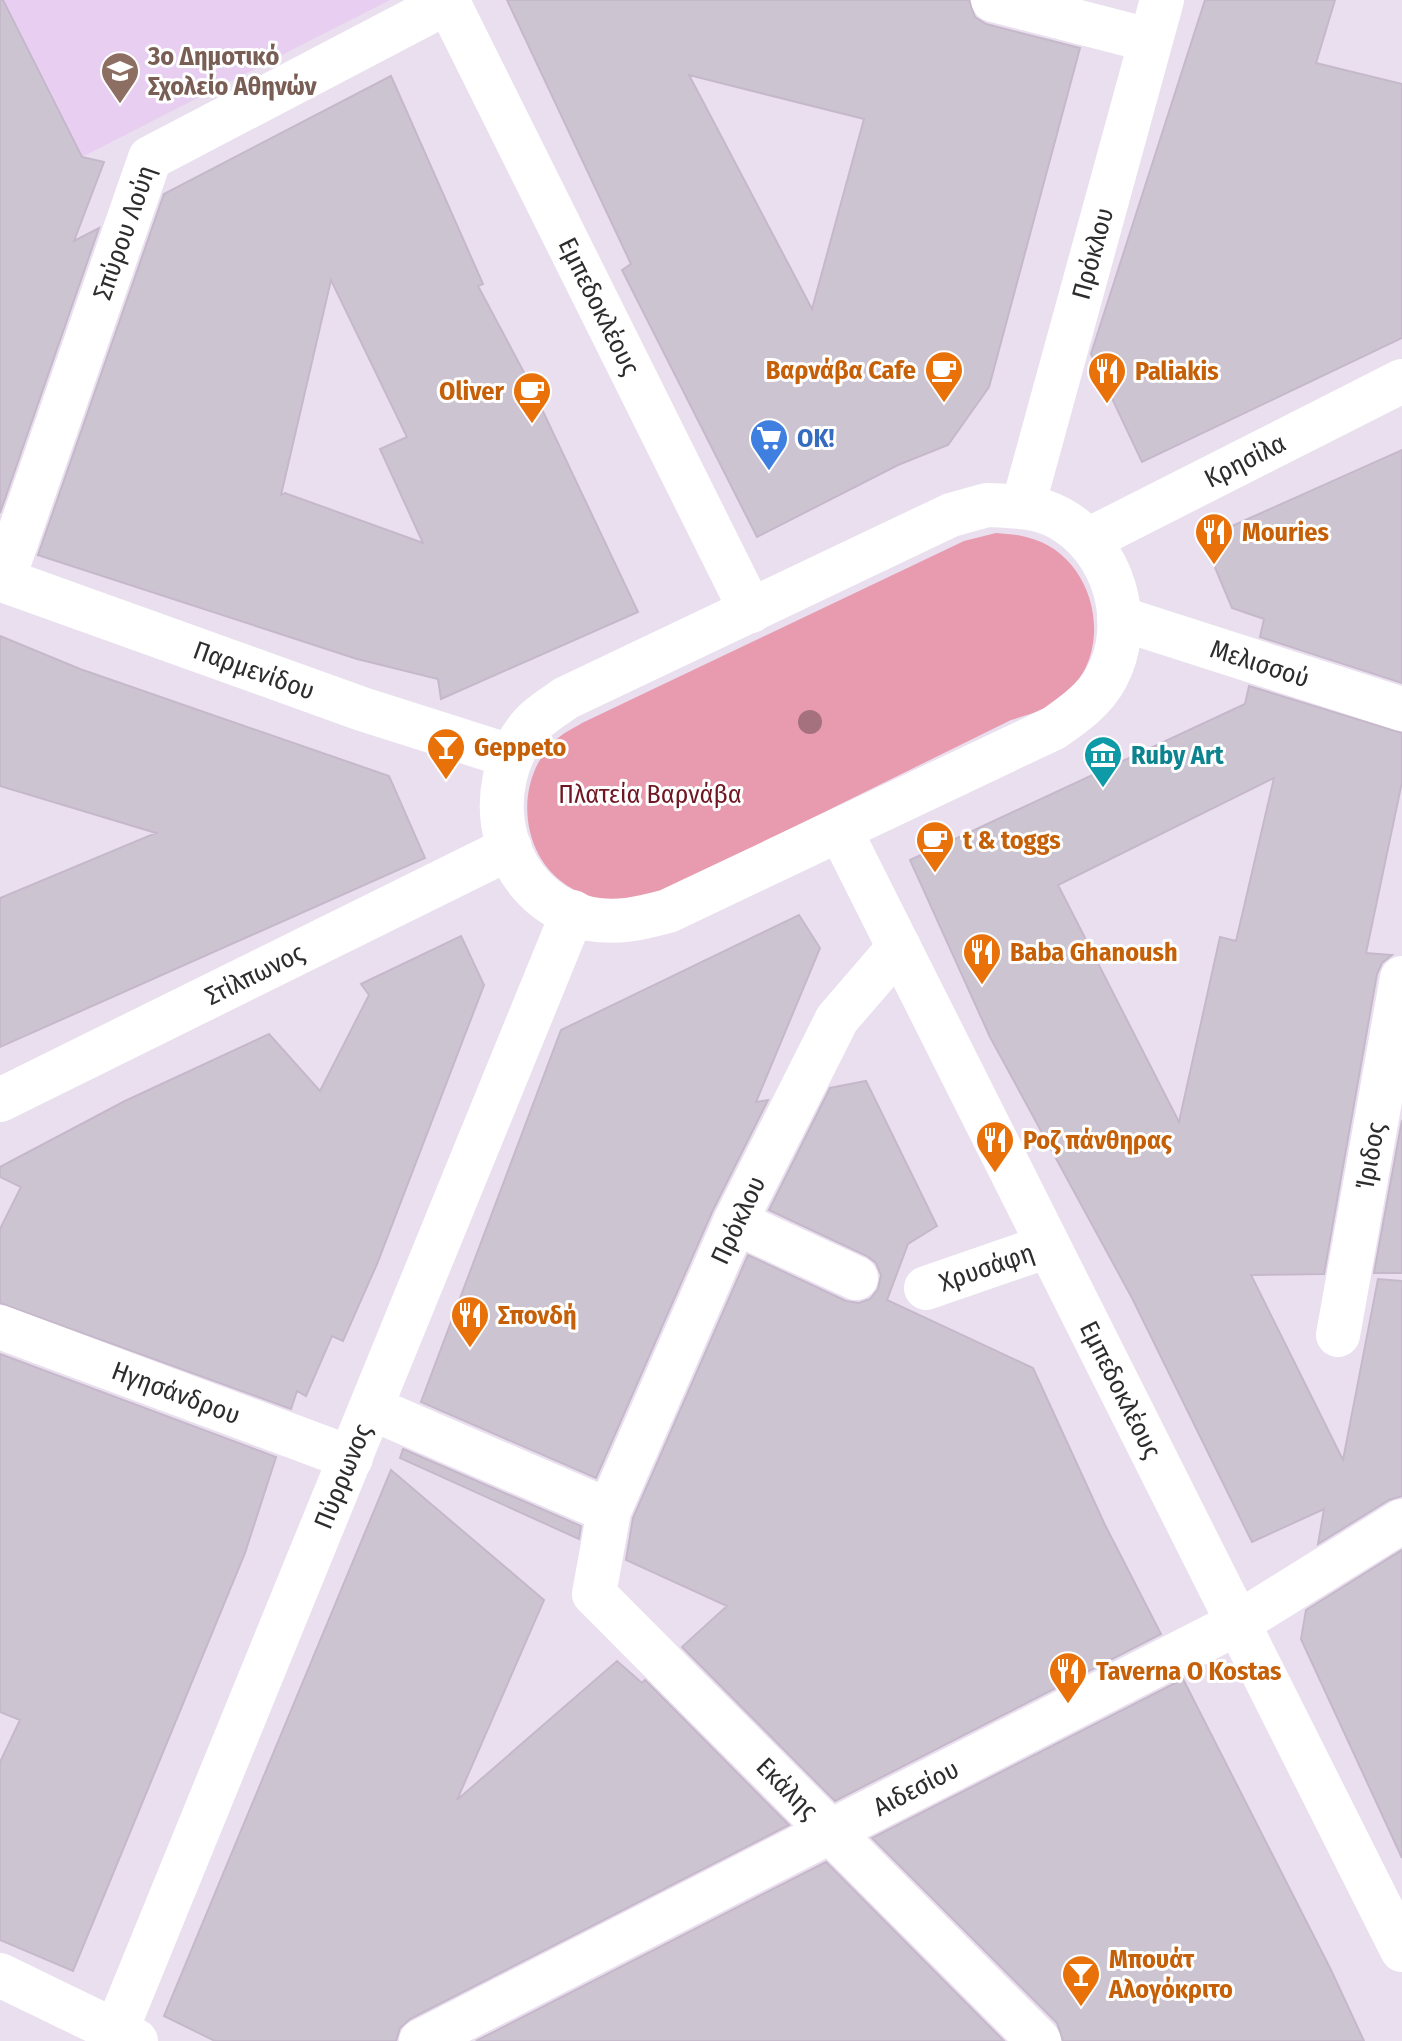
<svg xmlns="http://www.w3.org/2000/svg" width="1402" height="2041" viewBox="0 0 1402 2041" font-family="'Fira Sans Condensed',sans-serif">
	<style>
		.education { fill: #e8cff1 }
		.green { fill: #e89aaf }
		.building { fill: #cdc4d2; stroke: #c6b8cb; stroke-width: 2; fill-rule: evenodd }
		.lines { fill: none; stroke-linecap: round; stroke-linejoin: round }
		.minor { stroke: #fff; stroke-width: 44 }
		.tree { fill: #a6717f }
		.labels { text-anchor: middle; stroke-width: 6; stroke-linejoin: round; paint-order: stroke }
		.education-label { font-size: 26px; font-weight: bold; fill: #785e54; stroke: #fff; text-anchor: start }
		.street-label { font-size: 26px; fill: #2d2d2d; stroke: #fff }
		.food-label { font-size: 26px; font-weight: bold; fill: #c56008; stroke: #fff; text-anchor: start }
		.shop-label { font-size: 26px; font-weight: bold; fill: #366cbe; stroke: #fff; text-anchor: start }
		.culture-label { font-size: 26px; font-weight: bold; fill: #0d838f; stroke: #fff; text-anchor: start }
		.park-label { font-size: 26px; fill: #701723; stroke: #fff }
	</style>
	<rect width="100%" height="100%" fill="#e9dfef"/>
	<path class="education" d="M 4,0 L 390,0 L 82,157 Z"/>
	<path class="green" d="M 996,533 C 1006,534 1016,534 1026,537 C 1094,552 1118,648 1066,694 C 1051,708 1031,714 1011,720 L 658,894 C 629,901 600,904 573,889 C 519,860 512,780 556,740 C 563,733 574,728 582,723 L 964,541 Z"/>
	<path class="building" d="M 0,0 L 3,0 L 82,157 L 104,162 L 74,241 L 99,228 L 0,513 Z
		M 507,0 L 969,0 L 975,17 L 986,24 L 1080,48 L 989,387 L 948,445 L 898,465 L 757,537 L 622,270 L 631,264 ZM 689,75 L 864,119 L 812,309 Z
		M 1205,0 L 1335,0 L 1316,63 L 1402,84 L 1402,338 L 1142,462 L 1091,354 Z
		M 391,76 L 483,284 L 478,286 L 529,382 L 638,612 L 441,699 L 438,679 L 357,659 L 38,555 L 164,194 ZM 331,280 L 407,437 L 380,449 L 423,543 L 285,493 L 281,495 Z
		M 1402,450 L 1402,683 L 1260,637 L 1264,619 L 1232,608 L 1203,539 Z
		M 0,636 L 80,669 L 389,776 L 425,858 L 0,1047 L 0,898 L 156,833 L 0,786 Z
		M 1249,686 L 1402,733 L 1402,782 L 1366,953 L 1392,955 L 1382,963 L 1377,974 L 1324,1274 L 1251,1275 L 1343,1460 L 1378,1279 L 1402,1281 L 1402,1496 L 1389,1500 L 1318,1544 L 1324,1509 L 1252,1542 L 1132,1298 L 990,1037 L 910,860 L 1245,704 ZM 1274,778 L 1236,941 L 1220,937 L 1179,1122 L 1058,885 Z
		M 799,915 L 820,948 L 756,1102 L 768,1100 L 712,1212 L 596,1478 L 421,1402 L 561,1030 Z
		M 461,936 L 484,985 L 377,1264 L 343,1341 L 332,1336 L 306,1396 L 297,1391 L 291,1409 L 0,1303 L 0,1229 L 21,1187 L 0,1177 L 0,1167 L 125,1101 L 269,1034 L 320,1091 L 369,995 L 361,984 Z
		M 866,1081 L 937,1226 L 908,1244 L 887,1300 L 1033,1368 L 1105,1525 L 1161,1634 L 835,1801 L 682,1647 L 727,1606 L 626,1560 L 633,1518 L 748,1255 L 846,1301 L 859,1303 L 870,1299 L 878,1289 L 881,1275 L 876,1263 L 867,1256 L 769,1210 L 830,1088 Z
		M 1402,1120 L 1402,1273 L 1374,1273 Z
		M 0,1354 L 276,1457 L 245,1553 L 73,1971 L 0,1940 L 0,1762 L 20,1720 L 0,1712 Z
		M 403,1449 L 581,1526 L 579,1539 L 400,1458 Z
		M 391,1470 L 544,1600 L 457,1800 L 617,1661 L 642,1683 L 645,1680 L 789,1825 L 410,2019 L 400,2028 L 396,2041 L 215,2041 L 164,2016 Z
		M 1402,1550 L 1402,1858 L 1301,1639 L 1306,1610 Z
		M 1183,1679 L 1331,1970 L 1364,2041 L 1063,2041 L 1057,2023 L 872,1838 Z
		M 826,1862 L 1004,2041 L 476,2041 Z"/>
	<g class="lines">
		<g class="minor">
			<path id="s1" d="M 447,0 L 751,611"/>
			<path d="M 993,0 L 1149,40"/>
			<path d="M 987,505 C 1011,506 1037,506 1059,518 C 1114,548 1136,623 1106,678 C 1094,700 1074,714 1054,728 L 668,911 C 642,918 618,924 590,919 C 501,900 475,789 532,724 C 541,714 555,706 566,698 L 951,515 Z"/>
			<path id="s2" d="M 1023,506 L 1162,0"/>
			<path id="s3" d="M 1088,540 L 1402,381"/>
			<path id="s4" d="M 0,579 L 362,709 L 510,756"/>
			<path id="s5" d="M 3,580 L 150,158 L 448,2"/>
			<path id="s6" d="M 1119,618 L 1402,709"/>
			<path id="s7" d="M 840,830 L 1402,1950"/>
			<path id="s8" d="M 899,947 L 837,1019 L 735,1222 L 609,1511 L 594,1594 L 1039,2041"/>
			<path id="s9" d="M 0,1100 L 510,848"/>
			<path d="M 735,1222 L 856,1278"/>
			<path id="s10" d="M 926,1288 L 1048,1246"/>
			<path id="s11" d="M 0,1327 L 351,1458"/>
			<path id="s12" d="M 1338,1335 L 1402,978"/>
			<path d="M 371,1408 L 609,1511"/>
			<path d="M 0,1975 L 136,2041"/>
			<path id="s13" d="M 112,2041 L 573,912"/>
			<path id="s14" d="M 421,2041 L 1238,1623 L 1402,1521"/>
		</g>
	</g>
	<circle class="tree" cx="810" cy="722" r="12"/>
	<defs>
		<symbol id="school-pin" viewBox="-11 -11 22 30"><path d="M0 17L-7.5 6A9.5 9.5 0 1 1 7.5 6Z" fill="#8d6e63" stroke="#fff"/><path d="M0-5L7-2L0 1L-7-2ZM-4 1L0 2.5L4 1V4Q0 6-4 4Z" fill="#fff"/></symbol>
		<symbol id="cafe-pin" viewBox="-11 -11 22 30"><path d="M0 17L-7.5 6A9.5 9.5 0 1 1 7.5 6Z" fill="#e8710a" stroke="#fff"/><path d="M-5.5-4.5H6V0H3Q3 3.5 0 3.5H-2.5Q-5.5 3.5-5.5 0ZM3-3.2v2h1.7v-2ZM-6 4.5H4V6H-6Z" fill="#fff"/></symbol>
		<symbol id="restaurant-pin" viewBox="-11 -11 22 30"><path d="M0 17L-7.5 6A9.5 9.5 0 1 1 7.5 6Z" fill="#e8710a" stroke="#fff"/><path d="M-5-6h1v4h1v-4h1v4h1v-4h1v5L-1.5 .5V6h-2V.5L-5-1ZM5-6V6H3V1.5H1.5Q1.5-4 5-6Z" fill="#fff"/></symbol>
		<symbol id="supermarket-pin" viewBox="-11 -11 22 30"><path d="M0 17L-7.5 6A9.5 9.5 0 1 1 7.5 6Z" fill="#3f7fe0" stroke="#fff"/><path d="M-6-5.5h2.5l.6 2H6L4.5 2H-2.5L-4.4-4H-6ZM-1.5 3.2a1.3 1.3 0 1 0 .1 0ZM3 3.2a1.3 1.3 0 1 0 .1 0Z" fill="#fff"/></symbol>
		<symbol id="bar-pin" viewBox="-11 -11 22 30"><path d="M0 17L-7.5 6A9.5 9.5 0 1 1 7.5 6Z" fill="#e8710a" stroke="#fff"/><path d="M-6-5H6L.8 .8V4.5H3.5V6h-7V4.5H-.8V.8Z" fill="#fff"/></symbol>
		<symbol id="museum-pin" viewBox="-11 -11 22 30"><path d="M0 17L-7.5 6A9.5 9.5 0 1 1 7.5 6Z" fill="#0f9aa8" stroke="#fff"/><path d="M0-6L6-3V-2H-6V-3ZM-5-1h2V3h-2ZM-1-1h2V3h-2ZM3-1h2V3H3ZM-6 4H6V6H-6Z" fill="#fff"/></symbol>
	</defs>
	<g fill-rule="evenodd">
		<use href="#school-pin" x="98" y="49" width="44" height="60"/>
		<use href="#cafe-pin" x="922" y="348" width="44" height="60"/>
		<use href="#restaurant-pin" x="1085" y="349" width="44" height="60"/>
		<use href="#cafe-pin" x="510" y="369" width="44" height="60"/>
		<use href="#supermarket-pin" x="747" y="416" width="44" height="60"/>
		<use href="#restaurant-pin" x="1192" y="510" width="44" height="60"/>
		<use href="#bar-pin" x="424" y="725" width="44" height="60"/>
		<use href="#museum-pin" x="1081" y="733" width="44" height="60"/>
		<use href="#cafe-pin" x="913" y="818" width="44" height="60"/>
		<use href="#restaurant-pin" x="960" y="930" width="44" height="60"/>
		<use href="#restaurant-pin" x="973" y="1118" width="44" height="60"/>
		<use href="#restaurant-pin" x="448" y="1293" width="44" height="60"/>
		<use href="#restaurant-pin" x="1046" y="1649" width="44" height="60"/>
		<use href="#bar-pin" x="1059" y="1952" width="44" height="60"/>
	</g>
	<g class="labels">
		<g class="education-label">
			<text x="148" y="65">3ο Δημοτικό<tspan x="148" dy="30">Σχολείο Αθηνών</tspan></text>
		</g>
		<g class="street-label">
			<text dy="9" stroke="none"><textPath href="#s5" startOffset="368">Σπύρου Λούη</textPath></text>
			<text dy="9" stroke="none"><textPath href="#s2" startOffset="262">Πρόκλου</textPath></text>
			<text dy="9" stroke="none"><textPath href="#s1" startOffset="342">Εμπεδοκλέους</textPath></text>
			<text dy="9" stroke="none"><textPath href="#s3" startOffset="176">Κρησίλα</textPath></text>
			<text dy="9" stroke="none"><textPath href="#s6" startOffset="148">Μελισσού</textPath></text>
			<text dy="9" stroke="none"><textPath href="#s4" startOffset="270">Παρμενίδου</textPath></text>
			<text dy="9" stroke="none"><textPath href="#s9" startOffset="284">Στίλπωνος</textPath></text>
			<text dy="9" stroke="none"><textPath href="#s12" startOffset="182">Ίριδος</textPath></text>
			<text transform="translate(738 1220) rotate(-65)" y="9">Πρόκλου</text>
			<text dy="9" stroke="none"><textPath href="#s10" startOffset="64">Χρυσάφη</textPath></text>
			<text dy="9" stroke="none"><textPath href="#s7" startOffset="626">Εμπεδοκλέους</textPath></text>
			<text dy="9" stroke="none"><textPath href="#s11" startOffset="188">Ηγησάνδρου</textPath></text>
			<text dy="9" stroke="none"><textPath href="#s13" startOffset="610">Πύρρωνος</textPath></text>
			<text dy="9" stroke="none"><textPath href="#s14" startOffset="556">Αιδεσίου</textPath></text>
			<text dy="9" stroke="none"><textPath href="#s8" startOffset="996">Εκάλης</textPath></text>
		</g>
		<g class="food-label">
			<text x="916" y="379" text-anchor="end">Βαρνάβα Cafe</text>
			<text x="1135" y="380">Paliakis</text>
			<text x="504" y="400" text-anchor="end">Oliver</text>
			<text x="1242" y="541">Mouries</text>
			<text x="474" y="756">Geppeto</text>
			<text x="963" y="849">t &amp; toggs</text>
			<text x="1010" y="961">Baba Ghanoush</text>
			<text x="1023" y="1149">Ροζ πάνθηρας</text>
			<text x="498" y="1324">Σπονδή</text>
			<text x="1096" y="1680">Taverna O Kostas</text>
			<text x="1109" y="1968">Μπουάτ<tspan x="1109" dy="30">Αλογόκριτο</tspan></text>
		</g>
		<g class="shop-label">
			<text x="797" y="447">OK!</text>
		</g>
		<g class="culture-label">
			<text x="1131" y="764">Ruby Art</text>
		</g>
		<g class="park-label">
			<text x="650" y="803">Πλατεία Βαρνάβα</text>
		</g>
	</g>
</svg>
